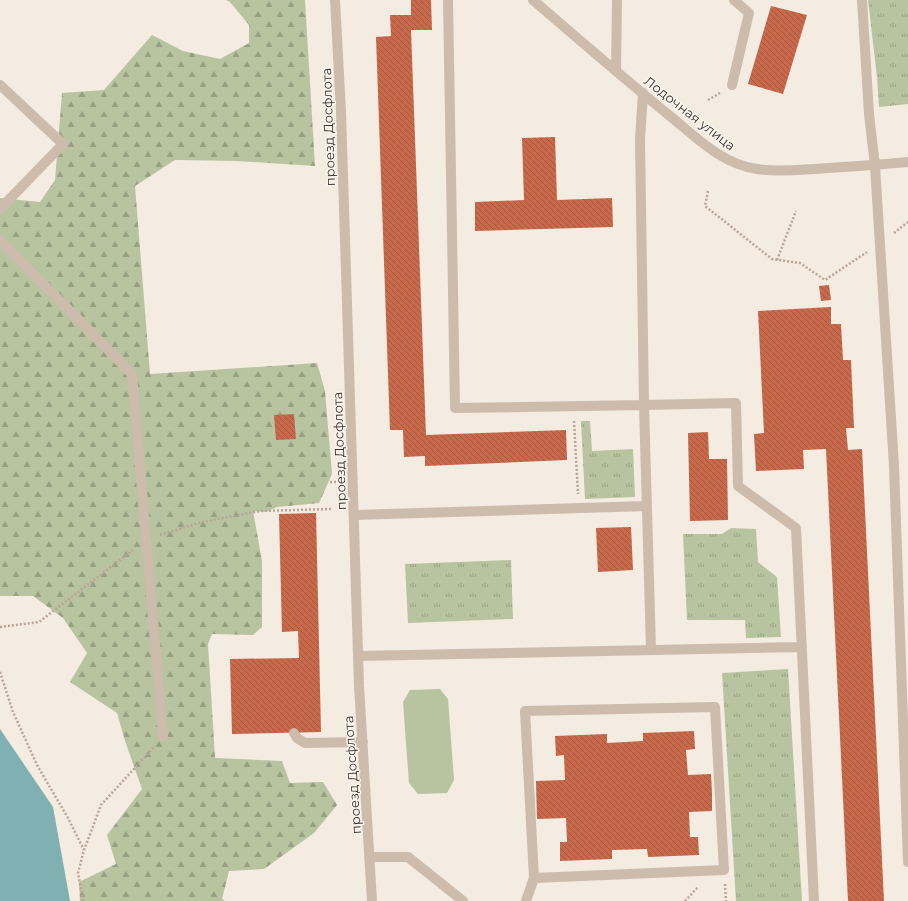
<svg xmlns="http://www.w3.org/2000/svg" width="908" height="901" viewBox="0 0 908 901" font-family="Montserrat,sans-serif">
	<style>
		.grass { fill: url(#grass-tufts) }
		.forest { fill: url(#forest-firs) }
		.garden { fill: #b8c4a0 }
		.water { fill: #7fb0b2 }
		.building { fill: url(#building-back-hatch) }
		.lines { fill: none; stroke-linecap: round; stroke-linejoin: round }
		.path { stroke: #b9a596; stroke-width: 2.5; stroke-dasharray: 2 2; stroke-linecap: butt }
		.service { stroke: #cdbbac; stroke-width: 10 }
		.minor { stroke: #cdbbac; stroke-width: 10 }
		.tertiary { stroke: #cdbbac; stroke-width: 10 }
		.labels { text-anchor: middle; stroke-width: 3; stroke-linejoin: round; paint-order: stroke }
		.street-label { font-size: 13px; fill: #3b302b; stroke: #fbf5ee }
	</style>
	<defs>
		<pattern id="grass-tufts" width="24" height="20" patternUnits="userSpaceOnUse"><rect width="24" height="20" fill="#b8c4a0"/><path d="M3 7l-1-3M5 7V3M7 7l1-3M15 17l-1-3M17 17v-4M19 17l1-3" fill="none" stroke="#97a083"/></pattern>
		<pattern id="forest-firs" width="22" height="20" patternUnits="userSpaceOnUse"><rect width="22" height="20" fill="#b8c4a0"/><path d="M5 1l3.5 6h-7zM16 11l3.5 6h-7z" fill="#97a083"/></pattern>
		<pattern id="building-back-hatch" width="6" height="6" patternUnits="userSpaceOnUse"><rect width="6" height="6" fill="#c8694b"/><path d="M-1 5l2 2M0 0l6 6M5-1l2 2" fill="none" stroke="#a4573f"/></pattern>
	</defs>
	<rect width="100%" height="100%" fill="#f4ebe1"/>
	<path class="grass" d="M 868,0 L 908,0 L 908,104 L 879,107 L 877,77 Z
		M 581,421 L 590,421 L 592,451 L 633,449 L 635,497 L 585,499 Z
		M 731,528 L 756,529 L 758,562 L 777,577 L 781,637 L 746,638 L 745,620 L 687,620 L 683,534 L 722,534 Z
		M 511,560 L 513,619 L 408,623 L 405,564 Z
		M 788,669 L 802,901 L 736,901 L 722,673 Z"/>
	<path class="forest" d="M 226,0 L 305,0 L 315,166 L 237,161 L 175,160 L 135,186 L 150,374 L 317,363 L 325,391 L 332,474 L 319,503 L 277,507 L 266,512 L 253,511 L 262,561 L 262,627 L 253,635 L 212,634 L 208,644 L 215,758 L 282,761 L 290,783 L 323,782 L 337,805 L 314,833 L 264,869 L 229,871 L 222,899 L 225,901 L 80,901 L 79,882 L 116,864 L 107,835 L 142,789 L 125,741 L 117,713 L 70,682 L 87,653 L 63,618 L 33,596 L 0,596 L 0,198 L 40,202 L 55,180 L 62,93 L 104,90 L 152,35 L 183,51 L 220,59 L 249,43 L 249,25 L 230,2 Z"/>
	<path class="garden" d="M 440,689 L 448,699 L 454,780 L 447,793 L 418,794 L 409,783 L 403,702 L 410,690 Z"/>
	<path class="water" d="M 0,729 L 53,807 L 70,901 L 0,901 Z"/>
	<path class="building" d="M 411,0 L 431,0 L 432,30 L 411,30 L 426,435 L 566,430 L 567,460 L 425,466 L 425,456 L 404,457 L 403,430 L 390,430 L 376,37 L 391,36 L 390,15 L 411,15 Z
		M 771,6 L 807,15 L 783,94 L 748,84 Z
		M 555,137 L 557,200 L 612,198 L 613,227 L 475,231 L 475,202 L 524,200 L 522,138 Z
		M 829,285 L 831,300 L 821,301 L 819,286 Z
		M 831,307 L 831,324 L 841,324 L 843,360 L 851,360 L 854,428 L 846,428 L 848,450 L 862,449 L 884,901 L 848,901 L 826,449 L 803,450 L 804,469 L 756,471 L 754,434 L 764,433 L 758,311 Z
		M 294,414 L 296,439 L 276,440 L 274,415 Z
		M 708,432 L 709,459 L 727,459 L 728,520 L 690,521 L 688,433 Z
		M 316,513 L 321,732 L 232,734 L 230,659 L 299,658 L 298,631 L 282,632 L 279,514 Z
		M 631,527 L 633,570 L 598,572 L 596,528 Z
		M 694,731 L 695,749 L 686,750 L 688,775 L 711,774 L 712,793 L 712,811 L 689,812 L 690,837 L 698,837 L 699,855 L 648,857 L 647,849 L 612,850 L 612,859 L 560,861 L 560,842 L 567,842 L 566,818 L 537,819 L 536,781 L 565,780 L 564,755 L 556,756 L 555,736 L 607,734 L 607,743 L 643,741 L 643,733 Z"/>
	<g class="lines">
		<path class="path" d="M 708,100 L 720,93
			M 708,191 L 705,206 L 772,259 L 800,263 L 825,280 L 867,252
			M 894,233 L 908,222
			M 777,260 L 796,211
			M 574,421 L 578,494
			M 330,482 L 336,482
			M 160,535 L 202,522 L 260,511 L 331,509
			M 0,627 L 39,622 L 133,550
			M 0,672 L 13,712 L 37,765 L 68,818 L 84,850
			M 725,884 L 726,901
			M 83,901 L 78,873 L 84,850 L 101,805 L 154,747
			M 685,901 L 698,887"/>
		<path class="service" d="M 448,0 L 455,408 L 644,405 L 640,139 L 643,93
			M 862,0 L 869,114 L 875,166 L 894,466 L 908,862
			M 616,71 L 617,0
			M 0,85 L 63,144 L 0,209
			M 732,85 L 749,13 L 734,0
			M 0,240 L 132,374 L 163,736
			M 354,515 L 647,506
			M 651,650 L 644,405 L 736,403 L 738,486 L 796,528 L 814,901
			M 358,656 L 802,647
			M 294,733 L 297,738 L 305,743 L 363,742
			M 370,857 L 408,857 L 463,901
			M 526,901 L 534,878 L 525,711 L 715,707 L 724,870 L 534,878"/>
		<path class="minor" d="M 335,0 L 341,112 L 359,686 L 372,901"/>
		<path class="tertiary" d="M 533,0 C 577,38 620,75 665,112 C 693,134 720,164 757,169 C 775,172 795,170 814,169 C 846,167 877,165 908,162"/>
	</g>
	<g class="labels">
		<g class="street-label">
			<text transform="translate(690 113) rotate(38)" y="5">Лодочная улица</text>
			<text transform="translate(328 127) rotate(-92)" y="5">проезд Досфлота</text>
			<text transform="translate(339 451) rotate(-92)" y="5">проезд Досфлота</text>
			<text transform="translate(352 775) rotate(-94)" y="5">проезд Досфлота</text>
		</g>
	</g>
</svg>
